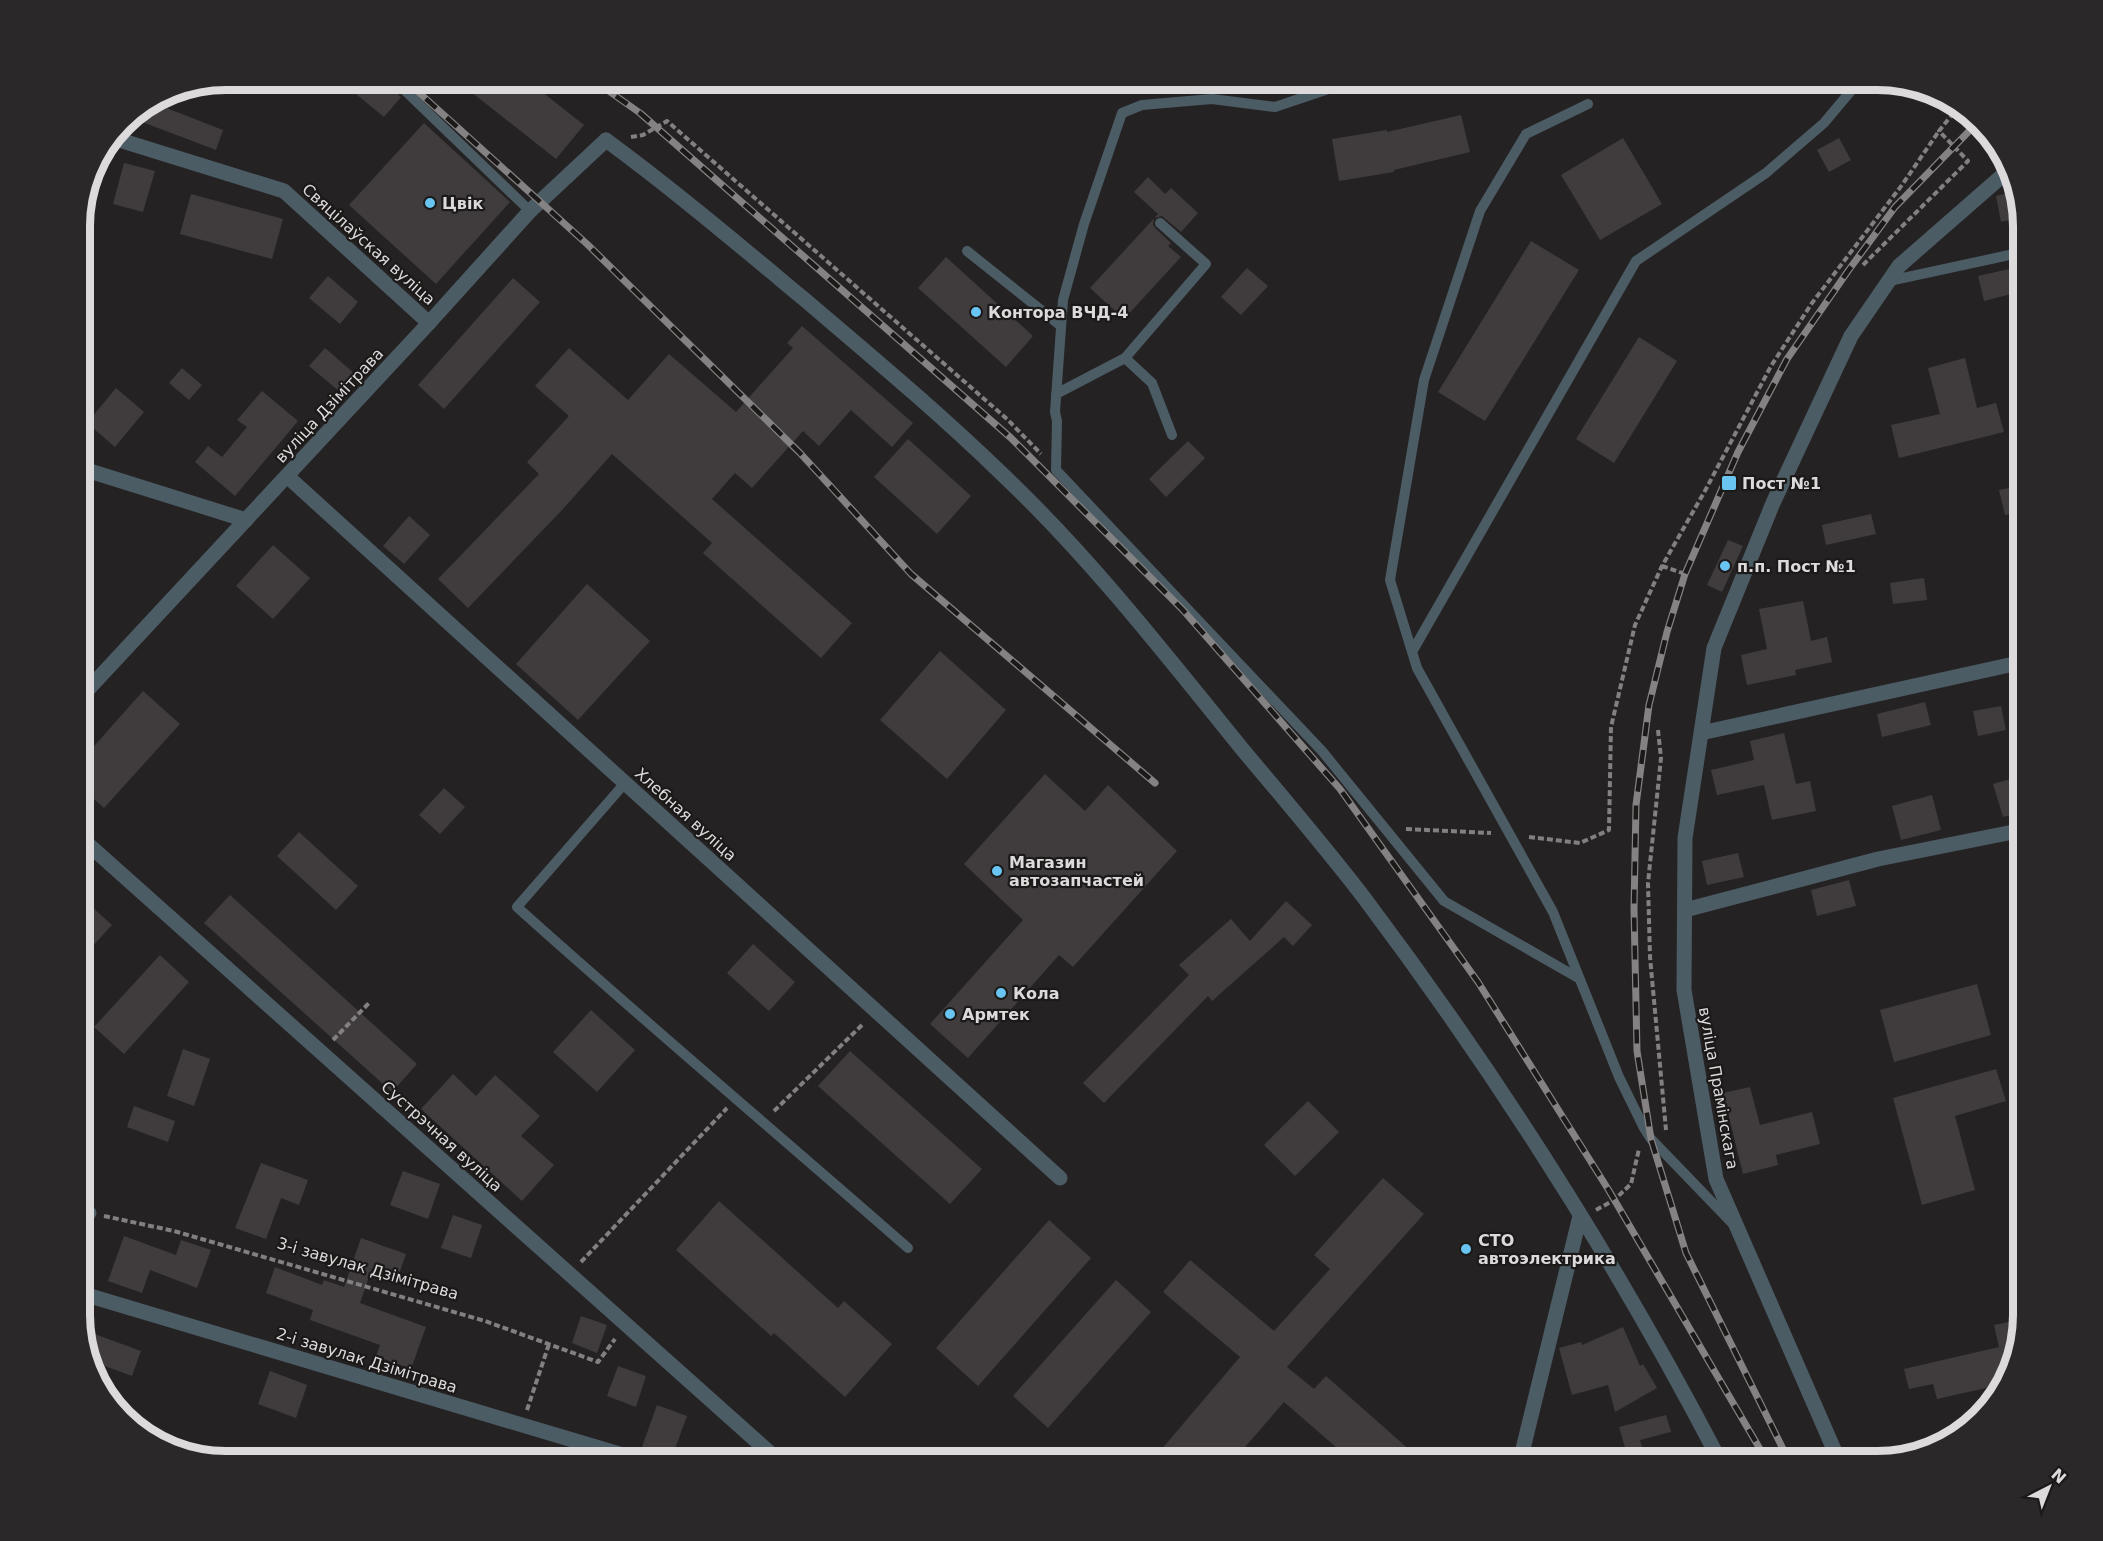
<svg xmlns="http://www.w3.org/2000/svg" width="2103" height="1541" viewBox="0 0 2103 1541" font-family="'DejaVu Sans',sans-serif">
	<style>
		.building { fill: #403c3d }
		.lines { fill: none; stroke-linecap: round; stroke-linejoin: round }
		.path { stroke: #838081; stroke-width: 4; stroke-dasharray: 6 3; stroke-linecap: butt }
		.service { stroke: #4c5c65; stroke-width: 10 }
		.minor { stroke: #4c5c65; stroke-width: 15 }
		.tertiary { stroke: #4c5c65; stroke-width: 15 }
		.rail-casing { stroke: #858283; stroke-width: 7 }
		.rail { stroke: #1c1919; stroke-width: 4.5; stroke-dasharray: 14; stroke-linecap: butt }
		.poi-dot { fill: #69c4f1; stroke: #1c1919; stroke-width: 2 }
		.labels { text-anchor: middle; stroke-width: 4.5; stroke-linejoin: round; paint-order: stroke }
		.poi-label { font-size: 16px; font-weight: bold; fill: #dcdadb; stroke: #1c1919; text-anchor: start }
		.street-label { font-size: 16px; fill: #dcdadb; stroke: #1c1919 }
		.rim { fill: none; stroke: #dcdadb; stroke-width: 8 }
	</style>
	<rect width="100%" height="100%" fill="#252223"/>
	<path class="building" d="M 339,80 L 382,80 L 401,97 L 384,117 Z
		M 456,80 L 500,80 L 508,86 L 514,80 L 527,80 L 584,125 L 556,159 Z
		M 151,102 L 223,130 L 216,150 L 129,117 Z
		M 1461,115 L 1470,152 L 1394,170 L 1394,172 L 1339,181 L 1332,139 L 1387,130 L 1387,132 Z
		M 424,123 L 510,202 L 436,284 L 349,205 Z
		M 1623,138 L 1662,204 L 1600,240 L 1561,175 Z
		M 1839,138 L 1851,160 L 1829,172 L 1817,150 Z
		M 124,163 L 155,171 L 143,212 L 113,204 Z
		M 1148,177 L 1165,194 L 1171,188 L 1198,213 L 1181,232 L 1162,216 L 1154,218 L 1153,225 L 1155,228 L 1171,243 L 1168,246 L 1181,257 L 1124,319 L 1090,288 L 1158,214 L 1134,192 Z
		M 2015,191 L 2022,217 L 2001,222 L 1996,196 Z
		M 191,194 L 283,219 L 272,259 L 180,234 Z
		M 1531,241 L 1579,270 L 1485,421 L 1438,392 Z
		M 946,257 L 1033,336 L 1006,367 L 918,288 Z
		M 2018,267 L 2023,291 L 1984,301 L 1978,276 Z
		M 1247,268 L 1268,286 L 1241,315 L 1221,297 Z
		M 328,276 L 358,302 L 340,324 L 309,298 Z
		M 513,278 L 540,302 L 444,409 L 418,385 Z
		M 802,326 L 913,423 L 892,447 L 851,410 L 819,446 L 803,431 L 752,488 L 735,473 L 712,499 L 852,623 L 821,658 L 703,553 L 712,543 L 612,454 L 563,509 L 468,608 L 438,579 L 539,474 L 527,462 L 569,416 L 535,386 L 569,348 L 628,400 L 669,354 L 736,412 L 793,348 L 787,343 Z
		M 1639,337 L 1677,361 L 1614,463 L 1576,439 Z
		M 325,348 L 355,374 L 340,392 L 309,366 Z
		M 1965,358 L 1977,408 L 1996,403 L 2004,432 L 1899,458 L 1891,425 L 1940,414 L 1928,368 Z
		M 182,368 L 202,385 L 189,400 L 169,383 Z
		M 116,388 L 144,412 L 115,447 L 87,423 Z
		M 262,391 L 298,421 L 235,496 L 195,462 L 208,446 L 222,457 L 247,427 L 237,420 Z
		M 908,439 L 971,496 L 937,534 L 874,477 Z
		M 1188,441 L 1205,458 L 1166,497 L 1149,479 Z
		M 2024,485 L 2024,511 L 2005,515 L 1999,490 Z
		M 1871,514 L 1876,534 L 1826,545 L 1822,525 Z
		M 409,516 L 430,535 L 404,564 L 383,546 Z
		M 1728,540 L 1743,546 L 1722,592 L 1707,585 Z
		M 273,545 L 310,578 L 273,619 L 236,586 Z
		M 1924,578 L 1927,600 L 1893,604 L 1890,583 Z
		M 587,584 L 650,641 L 578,720 L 516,664 Z
		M 1803,601 L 1811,641 L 1827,637 L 1832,662 L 1795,670 L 1796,675 L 1747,685 L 1741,655 L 1767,649 L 1759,609 Z
		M 940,651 L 1006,710 L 947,779 L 880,720 Z
		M 143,691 L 180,724 L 104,808 L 80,787 L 80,762 Z
		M 1925,702 L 1931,725 L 1882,737 L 1877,714 Z
		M 2001,706 L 2006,730 L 1978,736 L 1973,711 Z
		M 1784,733 L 1796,784 L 1810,781 L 1816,811 L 1772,820 L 1764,785 L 1717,795 L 1711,770 L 1754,760 L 1750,741 Z
		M 1045,774 L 1085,811 L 1108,785 L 1177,851 L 1073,967 L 1059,955 L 968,1058 L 930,1024 L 1023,920 L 964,864 Z
		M 2024,775 L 2024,812 L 2003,817 L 1993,784 Z
		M 444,788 L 465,807 L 440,834 L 419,815 Z
		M 1932,795 L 1941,830 L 1901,840 L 1892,806 Z
		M 299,832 L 358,886 L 336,910 L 277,856 Z
		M 1738,853 L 1744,877 L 1707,885 L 1702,861 Z
		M 1849,880 L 1856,906 L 1817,916 L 1811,890 Z
		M 230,895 L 417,1064 L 392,1092 L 204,923 Z
		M 80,896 L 112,925 L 80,960 Z
		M 1286,901 L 1312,925 L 1293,946 L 1284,937 L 1212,1001 L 1208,996 L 1104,1103 L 1083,1083 L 1189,975 L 1179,965 L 1231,919 L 1250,941 Z
		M 753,944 L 795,982 L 769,1011 L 727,973 Z
		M 160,955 L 189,982 L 124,1054 L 94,1027 Z
		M 1977,984 L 1991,1035 L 1894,1062 L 1880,1010 Z
		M 591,1010 L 635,1050 L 597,1092 L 553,1052 Z
		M 183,1049 L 210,1059 L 194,1106 L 167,1096 Z
		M 850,1051 L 982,1169 L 950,1204 L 818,1086 Z
		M 1996,1069 L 2006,1101 L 1955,1116 L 1975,1190 L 1922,1205 L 1893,1098 Z
		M 453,1074 L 476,1096 L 495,1075 L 540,1116 L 521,1136 L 554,1165 L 522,1201 L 421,1109 Z
		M 1750,1087 L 1760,1125 L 1812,1112 L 1820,1144 L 1776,1155 L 1778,1165 L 1743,1174 L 1723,1093 Z
		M 1308,1101 L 1339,1132 L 1295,1176 L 1264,1145 Z
		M 134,1106 L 175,1121 L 168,1142 L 127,1127 Z
		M 261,1163 L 308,1180 L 299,1205 L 281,1198 L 266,1239 L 235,1228 Z
		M 403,1171 L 440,1184 L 428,1219 L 390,1205 Z
		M 1383,1178 L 1424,1214 L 1287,1367 L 1314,1389 L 1326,1376 L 1412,1452 L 1404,1461 L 1352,1461 L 1284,1402 L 1233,1461 L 1172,1461 L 1160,1451 L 1240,1357 L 1163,1292 L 1190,1260 L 1274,1331 L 1330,1269 L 1314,1255 Z
		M 719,1201 L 838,1308 L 844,1301 L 892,1344 L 845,1397 L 774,1333 L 771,1336 L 676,1250 Z
		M 453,1215 L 482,1225 L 471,1258 L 441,1248 Z
		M 1049,1220 L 1091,1258 L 978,1386 L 936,1348 Z
		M 124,1236 L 176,1255 L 181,1240 L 211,1250 L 197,1288 L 150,1270 L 142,1293 L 108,1281 Z
		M 361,1238 L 406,1254 L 398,1277 L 372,1268 L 360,1303 L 426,1327 L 411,1369 L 376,1356 L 380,1345 L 310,1320 L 313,1310 L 266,1293 L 275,1267 L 322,1285 L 324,1280 L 344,1287 Z
		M 1116,1280 L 1151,1312 L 1048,1428 L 1013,1396 Z
		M 581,1316 L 607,1325 L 597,1353 L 572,1343 Z
		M 2023,1319 L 2016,1362 L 2004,1384 L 1937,1399 L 1933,1384 L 1909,1389 L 1904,1369 L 1999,1347 L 1994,1325 Z
		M 1623,1327 L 1640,1366 L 1643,1364 L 1657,1388 L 1615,1412 L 1608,1385 L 1572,1395 L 1559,1348 L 1581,1342 L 1582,1345 Z
		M 81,1329 L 141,1351 L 132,1376 L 91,1361 Z
		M 618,1366 L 646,1376 L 636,1407 L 607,1396 Z
		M 270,1371 L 307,1385 L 296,1418 L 258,1404 Z
		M 657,1405 L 687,1416 L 672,1457 L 642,1447 Z
		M 1666,1415 L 1671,1432 L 1640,1440 L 1643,1450 L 1627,1454 L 1619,1427 Z"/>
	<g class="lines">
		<path class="path" d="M 631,137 L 643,135 L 667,121 L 1007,419 L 1041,454
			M 1863,265 L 1968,161 L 1939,131 L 1959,106
			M 1662,566 L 1685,574
			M 1658,730 L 1661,758 L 1648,883 L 1650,957 L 1666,1130
			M 1406,829 L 1491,833
			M 1529,837 L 1580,843 L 1609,830 L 1611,727 L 1635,625 L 1662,566 L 1706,489 L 1771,366 L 1812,303 L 1902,185 L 1939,131
			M 333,1040 L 370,1002
			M 774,1111 L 863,1024
			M 1596,1210 L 1614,1200 L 1631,1184 L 1639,1149
			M 104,1216 L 174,1231 L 485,1321 L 598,1362 L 615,1339
			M 581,1262 L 727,1108
			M 527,1410 L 549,1344"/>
		<path class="service" d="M 394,80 L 530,211
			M 1355,80 L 1275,107 L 1212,99 L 1142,105 L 1122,113 L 1084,224 L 1063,300 L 1055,412 L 1057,421 L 1056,470 L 1322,751 L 1444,901 L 1580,979
			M 1588,104 L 1526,134 L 1480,211 L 1424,380 L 1390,580 L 1417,668 L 1553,912 L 1619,1077 L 1644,1128 L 1651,1139 L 1732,1223
			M 967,251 L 1061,326
			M 1889,281 L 2023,252
			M 1125,358 L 1206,264 L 1160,223
			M 1056,394 L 1125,358 L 1152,383 L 1172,435
			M 1412,652 L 1636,261 L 1766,173 L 1824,123 L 1860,80
			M 625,783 L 517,907 C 646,1023 778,1134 908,1248"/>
		<path class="minor" d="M 113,138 L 284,191 L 429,323
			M 606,140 C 674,190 739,245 804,299 C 871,356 938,412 1001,473 C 1090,557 1166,655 1243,750 C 1284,799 1326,848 1365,899 C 1498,1076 1618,1265 1720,1461
			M 80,468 L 246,520
			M 287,476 L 1060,1178
			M 1701,733 L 2023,662
			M 80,837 L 779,1461
			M 1685,910 L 1878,859 L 2023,830
			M 80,1210 L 89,1213
			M 80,1293 L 643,1461
			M 1520,1461 L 1580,1216
			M 1839,1461 L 1716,1179 L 1684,990 L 1685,838 L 1714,648 L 1773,503 L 1851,336 L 1899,266 L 2010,169"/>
		<path class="tertiary" d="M 80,698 L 429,323 L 530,211 L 606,140"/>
		<defs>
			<path id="rail" d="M 405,80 L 587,244 L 800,453 L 911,574 L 1155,783
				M 593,80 L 640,113 L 1011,438 L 1182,609 L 1340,789 L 1478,982 L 1608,1189 L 1767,1461
				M 1789,1461 L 1686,1253 L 1651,1139 L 1637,1051 L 1634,909 L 1636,805 L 1649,705 L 1667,632 L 1685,574 L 1738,452 L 1787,359 L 1848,271 L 1895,207 L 1977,123"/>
		</defs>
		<use href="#rail" class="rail-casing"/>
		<use href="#rail" class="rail"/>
	</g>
	<g class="poi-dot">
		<circle cx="430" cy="203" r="6"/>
		<circle cx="976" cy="312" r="6"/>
		<rect x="1721" y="475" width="16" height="16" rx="3"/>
		<circle cx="1725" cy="566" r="6"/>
		<circle cx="997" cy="871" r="6"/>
		<circle cx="1001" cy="993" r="6"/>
		<circle cx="950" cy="1014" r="6"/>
		<circle cx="1466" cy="1249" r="6"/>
	</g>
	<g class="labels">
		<g class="poi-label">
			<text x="442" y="209">Цвік</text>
			<text x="988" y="318">Контора ВЧД-4</text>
			<text x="1742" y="489">Пост №1</text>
			<text x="1737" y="572">п.п. Пост №1</text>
			<text x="1009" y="868">Магазин<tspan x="1009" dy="18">автозапчастей</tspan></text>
			<text x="1013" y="999">Кола</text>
			<text x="962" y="1020">Армтек</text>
			<text x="1478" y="1246">СТО<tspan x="1478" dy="18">автоэлектрика</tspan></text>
		</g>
		<g class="street-label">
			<text transform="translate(369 244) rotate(42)" y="6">Свяцілаўская вуліца</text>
			<text transform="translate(329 405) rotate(-47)" y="6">вуліца Дзімітрава</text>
			<text transform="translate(686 814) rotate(42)" y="6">Хлебная вуліца</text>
			<text transform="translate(1719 1088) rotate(80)" y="6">вуліца Прамінскага</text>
			<text transform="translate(442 1136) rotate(42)" y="6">Сустрэчная вуліца</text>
			<text transform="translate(368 1268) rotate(16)" y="6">3-і завулак Дзімітрава</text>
			<text transform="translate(367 1360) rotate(17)" y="6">2-і завулак Дзімітрава</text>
		</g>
	</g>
	<path d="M0 0H2103V1541H0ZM226 90H1877A136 136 0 0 1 2013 226V1315A136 136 0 0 1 1877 1451H226A136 136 0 0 1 90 1315V226A136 136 0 0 1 226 90Z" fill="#2b2829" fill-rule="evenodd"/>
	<path class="rim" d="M226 90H1877A136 136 0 0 1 2013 226V1315A136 136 0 0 1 1877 1451H226A136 136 0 0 1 90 1315V226A136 136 0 0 1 226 90Z"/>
	<g transform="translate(2049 1487) rotate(42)" stroke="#1c1919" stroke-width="4.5" paint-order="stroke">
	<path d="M0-4.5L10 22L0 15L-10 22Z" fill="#dcdadb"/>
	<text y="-9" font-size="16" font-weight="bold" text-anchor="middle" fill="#dcdadb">N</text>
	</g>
</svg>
